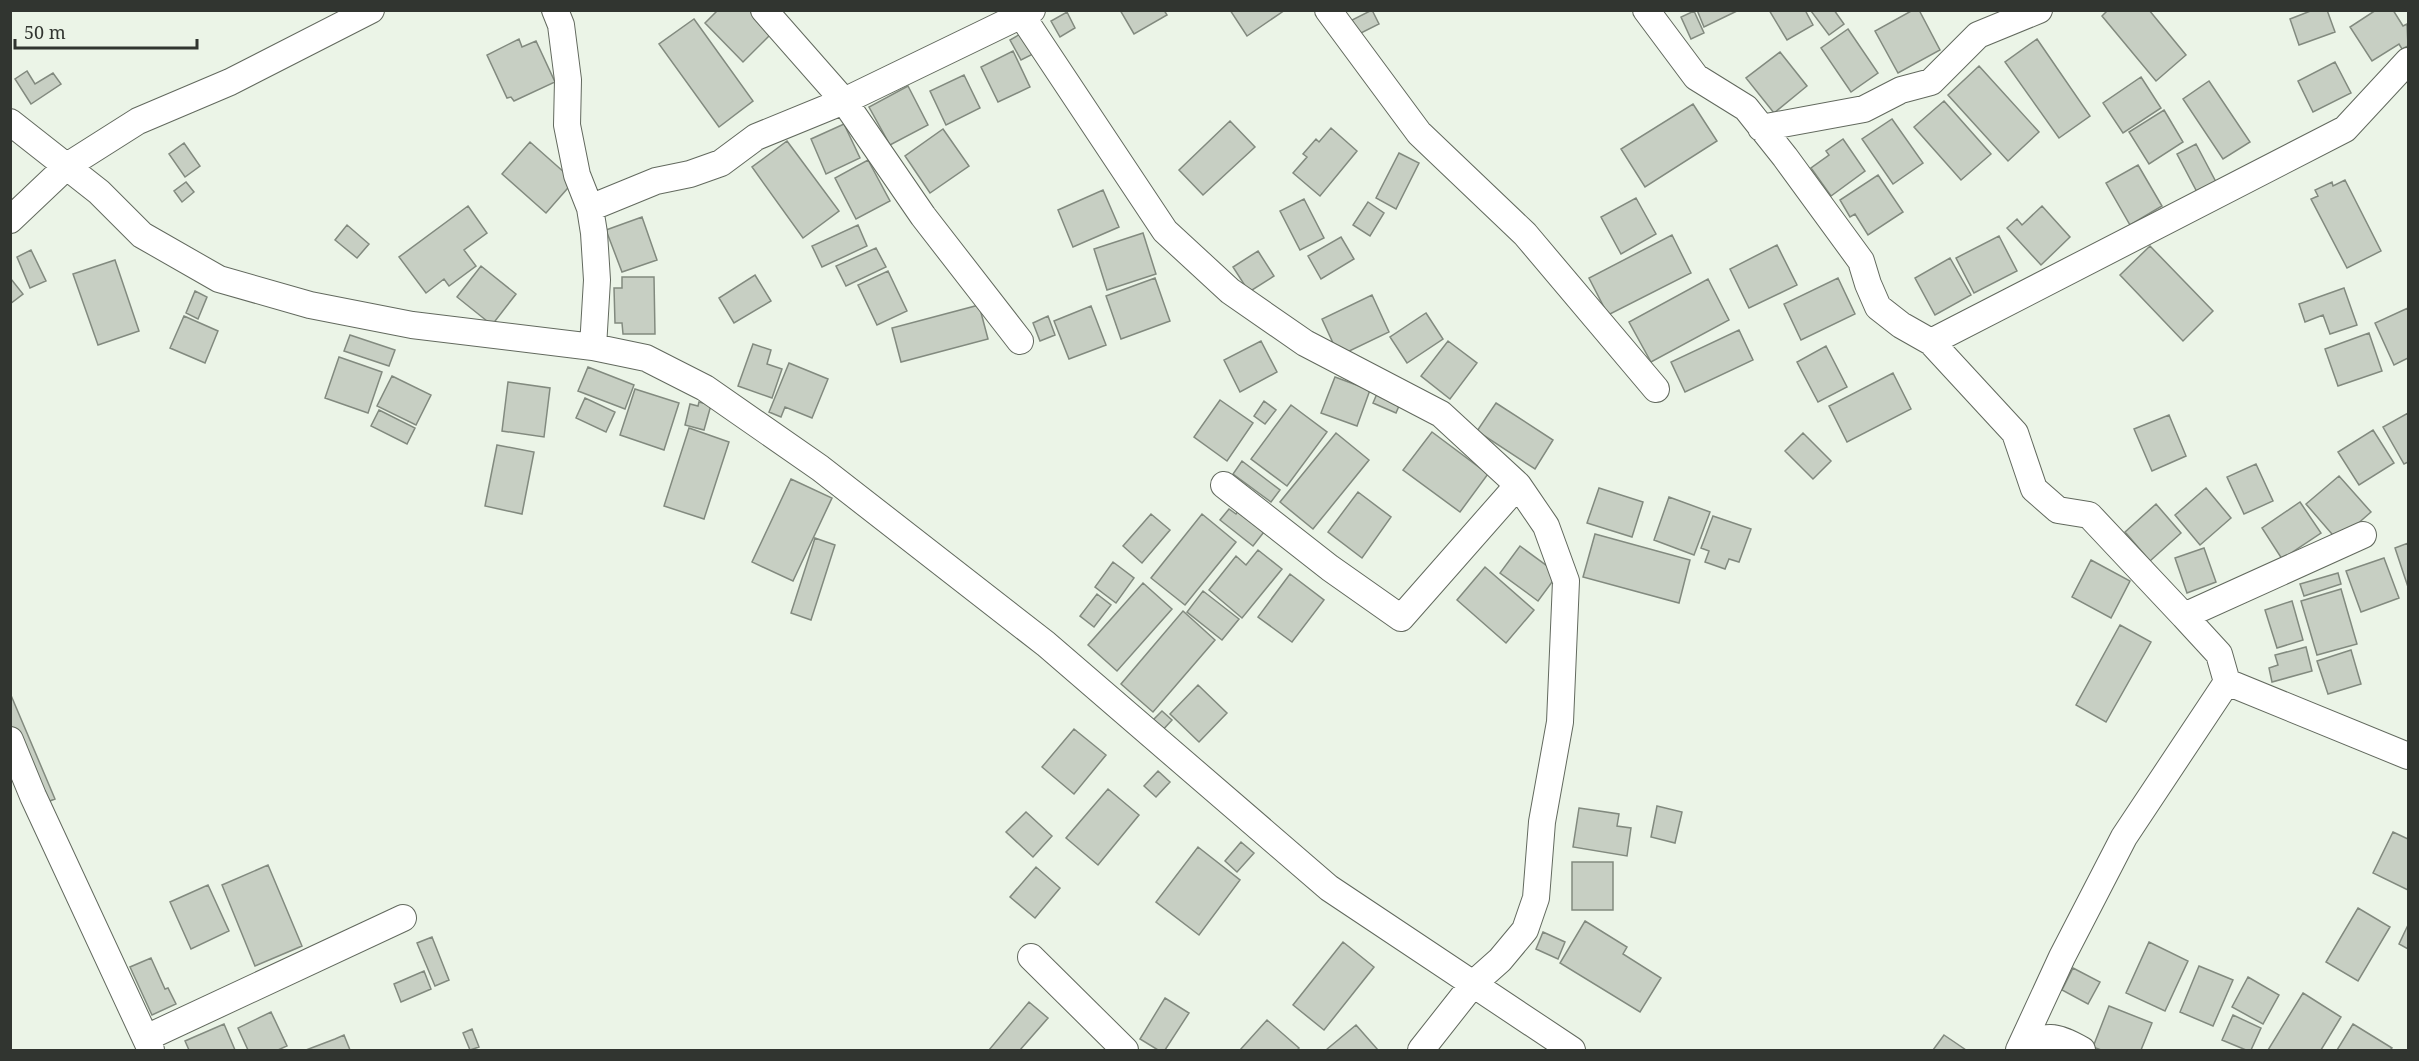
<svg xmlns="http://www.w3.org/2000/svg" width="2419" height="1061" viewBox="0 0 2419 1061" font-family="'Noto Serif',serif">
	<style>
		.building { fill: #c7cfc3; stroke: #828a7f; stroke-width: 1.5 }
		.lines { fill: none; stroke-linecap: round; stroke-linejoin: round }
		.minor-casing { stroke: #62695e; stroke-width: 28 }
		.minor { stroke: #fff; stroke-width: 26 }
	</style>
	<rect width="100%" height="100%" fill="#ebf4e7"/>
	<path class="building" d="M 718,10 L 750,10 L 772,33 L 743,62 L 705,23 Z
		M 1120,10 L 1164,10 L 1167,15 L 1134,34 Z
		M 1230,10 L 1285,10 L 1247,36 Z
		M 1372,10 L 1379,24 L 1359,34 L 1352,20 Z
		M 1697,10 L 1739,10 L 1704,27 Z
		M 1769,10 L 1805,10 L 1813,25 L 1787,40 Z
		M 1834,10 L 1844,24 L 1829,35 L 1811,11 Z
		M 1913,10 L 1919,10 L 1940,50 L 1898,73 L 1875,31 Z
		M 2108,10 L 2149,10 L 2186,55 L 2156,81 L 2102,16 Z
		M 2313,10 L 2327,10 L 2335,32 L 2299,45 L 2290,19 Z
		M 2376,10 L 2393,10 L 2403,26 L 2407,24 L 2408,46 L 2402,49 L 2399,44 L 2372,61 L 2350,27 Z
		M 1694,11 L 1704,33 L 1691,39 L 1681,17 Z
		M 1067,12 L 1075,28 L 1060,37 L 1051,21 Z
		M 694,19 L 753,101 L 719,127 L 659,44 Z
		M 1848,29 L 1878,73 L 1851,92 L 1821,48 Z
		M 1022,33 L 1033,54 L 1021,60 L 1010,40 Z
		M 519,39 L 522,47 L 536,41 L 555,82 L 514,101 L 511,97 L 507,98 L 487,55 Z
		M 2037,39 L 2090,116 L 2059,138 L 2005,62 Z
		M 1013,51 L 1030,87 L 998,102 L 981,67 Z
		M 1780,52 L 1807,86 L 1774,113 L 1746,78 Z
		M 2335,62 L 2351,93 L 2313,112 L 2298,81 Z
		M 1979,66 L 2039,132 L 2008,161 L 1948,95 Z
		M 27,71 L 35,84 L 53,73 L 61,84 L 31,104 L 15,79 Z
		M 964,75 L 980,108 L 946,125 L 930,91 Z
		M 2141,77 L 2161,108 L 2123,133 L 2103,103 Z
		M 2209,81 L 2250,142 L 2223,159 L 2183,99 Z
		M 908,86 L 928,125 L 890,145 L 869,107 Z
		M 1944,101 L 1991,154 L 1961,180 L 1914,127 Z
		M 1693,104 L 1717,141 L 1645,187 L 1621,149 Z
		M 2164,110 L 2183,142 L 2149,164 L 2129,132 Z
		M 1892,119 L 1923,163 L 1893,184 L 1862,139 Z
		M 1230,121 L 1255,147 L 1203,195 L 1179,170 Z
		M 844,124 L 860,158 L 826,174 L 811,139 Z
		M 1331,128 L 1357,151 L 1320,196 L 1293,173 L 1307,157 L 1303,154 L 1316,139 L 1319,142 Z
		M 943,129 L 969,166 L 930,193 L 905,156 Z
		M 1843,139 L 1865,171 L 1831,196 L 1811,168 L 1829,155 L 1826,151 Z
		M 787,141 L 839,211 L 803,238 L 752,167 Z
		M 530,142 L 574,181 L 546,213 L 502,174 Z
		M 184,143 L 200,166 L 185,177 L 169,154 Z
		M 2196,144 L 2216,182 L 2197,192 L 2177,154 Z
		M 1399,153 L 1419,163 L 1396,209 L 1376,198 Z
		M 868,160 L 890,201 L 856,219 L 835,178 Z
		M 2138,165 L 2162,206 L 2130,225 L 2106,183 Z
		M 1878,175 L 1903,212 L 1868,235 L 1855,214 L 1850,217 L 1840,200 Z
		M 2345,180 L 2381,251 L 2347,268 L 2311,199 L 2318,196 L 2315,190 L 2332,182 L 2333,186 Z
		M 186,182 L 194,192 L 182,202 L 174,191 Z
		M 1103,190 L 1119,227 L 1073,247 L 1058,210 Z
		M 1636,198 L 1656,234 L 1621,254 L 1601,217 Z
		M 1304,199 L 1324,238 L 1300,250 L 1280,211 Z
		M 1368,202 L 1384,213 L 1370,236 L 1353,225 Z
		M 468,206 L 487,233 L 464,250 L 476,266 L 449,286 L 444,279 L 426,293 L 399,257 Z
		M 2042,206 L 2070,237 L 2041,265 L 2007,228 L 2017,219 L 2022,225 Z
		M 642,217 L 657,260 L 622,272 L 606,230 Z
		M 347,225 L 369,244 L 357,258 L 335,240 Z
		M 858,225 L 867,246 L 822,267 L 812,246 Z
		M 1143,233 L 1156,274 L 1107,290 L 1094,249 Z
		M 1672,235 L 1691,273 L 1608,315 L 1589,278 Z
		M 1999,236 L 2017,271 L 1974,293 L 1956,258 Z
		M 1341,237 L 1354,259 L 1321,279 L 1308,256 Z
		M 1777,245 L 1797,285 L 1749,308 L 1730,269 Z
		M 2150,246 L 2213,311 L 2183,341 L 2120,275 Z
		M 876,248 L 886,267 L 846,286 L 836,266 Z
		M 31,250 L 46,281 L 30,288 L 17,257 Z
		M 1258,251 L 1274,276 L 1249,292 L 1233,267 Z
		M 1950,258 L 1971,295 L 1935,315 L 1915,278 Z
		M 115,260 L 139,331 L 98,345 L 73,274 Z
		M 481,266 L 516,294 L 492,325 L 457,297 Z
		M 888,271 L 907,311 L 877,325 L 858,285 Z
		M 755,275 L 771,301 L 734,323 L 719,298 Z
		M 622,277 L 654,277 L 655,334 L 623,334 L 622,323 L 615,323 L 614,288 L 622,288 Z
		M 1155,278 L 1170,321 L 1121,339 L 1106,296 Z
		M 1838,278 L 1855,314 L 1801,340 L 1784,304 Z
		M 11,279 L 23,294 L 10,304 L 10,280 Z
		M 1708,279 L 1729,320 L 1651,362 L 1629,322 Z
		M 2344,288 L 2357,325 L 2330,334 L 2323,315 L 2305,322 L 2299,304 Z
		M 195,291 L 207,297 L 198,319 L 186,313 Z
		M 1372,295 L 1389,332 L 1339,356 L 1322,319 Z
		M 979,305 L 988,339 L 901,362 L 892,328 Z
		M 1091,306 L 1106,345 L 1069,359 L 1054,321 Z
		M 2408,308 L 2408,358 L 2394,365 L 2375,323 Z
		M 1426,313 L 1443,339 L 1407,363 L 1390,337 Z
		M 184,316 L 218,331 L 205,363 L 170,348 Z
		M 1048,316 L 1055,335 L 1040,341 L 1033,323 Z
		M 1739,330 L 1753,360 L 1685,392 L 1671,362 Z
		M 2369,333 L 2382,371 L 2338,386 L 2325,349 Z
		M 350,335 L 395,350 L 389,366 L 344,351 Z
		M 1261,341 L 1277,372 L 1240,392 L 1224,360 Z
		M 1448,341 L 1477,363 L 1450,399 L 1421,376 Z
		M 753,344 L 771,350 L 767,364 L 782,369 L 772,398 L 738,386 Z
		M 1826,346 L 1847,387 L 1818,402 L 1797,362 Z
		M 339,357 L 382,372 L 368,413 L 325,398 Z
		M 789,363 L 828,379 L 812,418 L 785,407 L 781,417 L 769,412 Z
		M 588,367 L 634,385 L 625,409 L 578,391 Z
		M 1893,373 L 1911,409 L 1847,442 L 1829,406 Z
		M 392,376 L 431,395 L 416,425 L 377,406 Z
		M 1335,377 L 1370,390 L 1357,426 L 1321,413 Z
		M 508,382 L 550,388 L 544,437 L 502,431 Z
		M 635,389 L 679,403 L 664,450 L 620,435 Z
		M 1379,389 L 1402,399 L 1396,413 L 1373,403 Z
		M 585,398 L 615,412 L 606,432 L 576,418 Z
		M 1220,400 L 1253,423 L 1227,461 L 1194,437 Z
		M 1264,401 L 1276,410 L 1265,424 L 1254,416 Z
		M 699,402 L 711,405 L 704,430 L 685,425 L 690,404 L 698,406 Z
		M 1496,403 L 1553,440 L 1535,469 L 1477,431 Z
		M 1291,405 L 1327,432 L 1287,486 L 1251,459 Z
		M 379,410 L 415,428 L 407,444 L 371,426 Z
		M 2408,413 L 2408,462 L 2404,464 L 2383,427 Z
		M 2169,415 L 2186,456 L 2152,471 L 2134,429 Z
		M 689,428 L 729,442 L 704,519 L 664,506 Z
		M 2373,430 L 2394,463 L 2359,485 L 2338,452 Z
		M 1432,432 L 1488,474 L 1460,512 L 1403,470 Z
		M 1336,433 L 1369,460 L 1313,529 L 1280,502 Z
		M 1803,433 L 1831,461 L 1813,479 L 1785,451 Z
		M 497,445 L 534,452 L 522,514 L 485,506 Z
		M 1242,461 L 1280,490 L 1271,502 L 1233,474 Z
		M 2256,464 L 2273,501 L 2244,514 L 2227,477 Z
		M 2339,476 L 2371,512 L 2338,541 L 2306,504 Z
		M 791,479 L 832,498 L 793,581 L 752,562 Z
		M 1599,488 L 1643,502 L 1632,537 L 1587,523 Z
		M 2206,488 L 2231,518 L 2200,545 L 2175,515 Z
		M 1358,492 L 1391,517 L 1362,558 L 1328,532 Z
		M 1669,497 L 1710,512 L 1694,555 L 1654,540 Z
		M 2300,502 L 2321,533 L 2282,559 L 2262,528 Z
		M 2156,504 L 2181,533 L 2150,561 L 2125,532 Z
		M 1241,507 L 1267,528 L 1253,546 L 1220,520 L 1229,509 L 1236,514 Z
		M 1151,514 L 1170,530 L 1142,563 L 1123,546 Z
		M 1202,514 L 1236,542 L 1185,605 L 1151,578 Z
		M 1713,516 L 1751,529 L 1739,562 L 1729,559 L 1725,569 L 1705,562 L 1709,551 L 1701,548 Z
		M 1595,534 L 1690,560 L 1679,603 L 1583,577 Z
		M 815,538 L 835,545 L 811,620 L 791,613 Z
		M 2408,543 L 2408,587 L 2395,548 Z
		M 1520,546 L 1558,574 L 1538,601 L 1500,573 Z
		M 2204,548 L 2216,582 L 2187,593 L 2175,558 Z
		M 1258,550 L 1282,569 L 1242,618 L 1209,590 L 1236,556 L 1246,565 Z
		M 2384,558 L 2399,598 L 2361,612 L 2346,571 Z
		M 2091,560 L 2130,581 L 2111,618 L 2072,597 Z
		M 1113,562 L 1134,578 L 1116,603 L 1095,587 Z
		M 1485,567 L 1534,610 L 1506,643 L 1457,600 Z
		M 2338,573 L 2341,584 L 2304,596 L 2300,584 Z
		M 1290,574 L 1324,600 L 1292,642 L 1258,617 Z
		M 1143,583 L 1172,609 L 1117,671 L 1088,645 Z
		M 2341,589 L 2357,644 L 2317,655 L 2301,601 Z
		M 1203,591 L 1239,619 L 1222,640 L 1187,612 Z
		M 1097,594 L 1111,605 L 1094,627 L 1080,616 Z
		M 2292,601 L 2303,640 L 2277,648 L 2265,610 Z
		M 1183,611 L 1215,640 L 1153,712 L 1121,684 Z
		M 2120,625 L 2151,642 L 2106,722 L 2076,705 Z
		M 2306,647 L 2312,671 L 2272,682 L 2269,668 L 2278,665 L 2275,655 Z
		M 2351,650 L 2361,684 L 2328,694 L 2317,661 Z
		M 1198,685 L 1227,713 L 1199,742 L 1170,714 Z
		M 10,693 L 55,799 L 42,804 L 10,729 Z
		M 1162,711 L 1172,720 L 1159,734 L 1148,725 Z
		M 1074,729 L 1106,755 L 1074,794 L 1042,767 Z
		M 1158,771 L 1170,782 L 1156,797 L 1144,786 Z
		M 1108,789 L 1139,815 L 1098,865 L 1066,838 Z
		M 1657,806 L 1682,812 L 1675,843 L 1651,837 Z
		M 1579,808 L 1619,814 L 1617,826 L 1631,828 L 1627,856 L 1573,847 Z
		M 1026,812 L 1052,836 L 1033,857 L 1006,832 Z
		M 2393,832 L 2408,839 L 2408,890 L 2373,873 Z
		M 1241,842 L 1254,853 L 1237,872 L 1225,861 Z
		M 1198,847 L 1240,880 L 1199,935 L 1156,902 Z
		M 1572,862 L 1613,862 L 1613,910 L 1572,910 Z
		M 268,865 L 302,946 L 255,966 L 222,885 Z
		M 1036,867 L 1060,888 L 1035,918 L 1010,897 Z
		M 208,885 L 229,931 L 191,949 L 170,902 Z
		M 2358,908 L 2390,927 L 2358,981 L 2326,962 Z
		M 1585,921 L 1627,947 L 1623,954 L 1661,978 L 1640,1012 L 1560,963 Z
		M 2408,925 L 2408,949 L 2399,944 Z
		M 1543,932 L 1565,942 L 1558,959 L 1536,949 Z
		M 432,937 L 449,980 L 435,986 L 417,943 Z
		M 1343,942 L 1374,967 L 1324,1030 L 1293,1005 Z
		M 2149,942 L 2188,961 L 2165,1011 L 2126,993 Z
		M 151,958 L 165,989 L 168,988 L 176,1004 L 152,1015 L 130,967 Z
		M 2199,966 L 2233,980 L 2213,1026 L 2180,1012 Z
		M 2073,968 L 2100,982 L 2088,1004 L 2062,990 Z
		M 424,971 L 431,989 L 401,1002 L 394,984 Z
		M 2248,977 L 2279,995 L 2263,1024 L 2232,1007 Z
		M 2303,993 L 2341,1017 L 2321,1050 L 2268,1050 Z
		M 1165,998 L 1189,1013 L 1165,1050 L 1158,1050 L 1140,1039 Z
		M 1029,1002 L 1048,1018 L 1020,1050 L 989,1050 Z
		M 2109,1006 L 2152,1023 L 2141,1050 L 2101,1050 L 2093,1047 Z
		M 271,1012 L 287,1046 L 278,1050 L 248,1050 L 238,1028 Z
		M 2233,1015 L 2261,1028 L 2251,1050 L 2246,1050 L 2222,1040 Z
		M 1267,1020 L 1299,1048 L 1297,1050 L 1240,1050 Z
		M 224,1024 L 235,1050 L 189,1050 L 185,1041 Z
		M 2353,1024 L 2392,1048 L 2390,1050 L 2337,1050 Z
		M 1356,1025 L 1378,1050 L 1326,1050 Z
		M 472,1029 L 479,1047 L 470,1050 L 463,1033 Z
		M 344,1035 L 350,1050 L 306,1050 L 335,1039 Z
		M 1944,1035 L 1966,1050 L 1933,1050 Z"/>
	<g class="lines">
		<defs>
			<path id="minor" d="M 555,10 L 561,25 L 568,80 L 567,125 L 577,175 L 590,208 L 594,233 L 597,280 L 593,347
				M 764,10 L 844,101 L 923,216 L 1020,341
				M 1018,10 L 1165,231 L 1230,291 L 1305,343 L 1441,414 L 1518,485 L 1401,618 L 1330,568 L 1224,485
				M 1328,10 L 1419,133 L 1525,234 L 1656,389
				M 1646,10 L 1696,77 L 1746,108 L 1785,157 L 1861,261 L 1868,284 L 1878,307 L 1901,325 L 1931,342 L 2015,433 L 2034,489 L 2058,510 L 2089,515 L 2184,616 L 2363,535
				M 10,122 L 99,192 L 142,235 L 219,279 L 310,305 L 412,325 L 593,347 L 646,358 L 705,388 L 820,468 L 1046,644 L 1329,888 L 1572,1050
				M 1761,128 L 1864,109 L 1901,90 L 1931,82 L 1978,35 L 2039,10
				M 590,208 L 656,181 L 690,174 L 721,163 L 756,137 L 844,101 L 1032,10
				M 10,220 L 67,166 L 138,121 L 230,82 L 371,10
				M 1931,342 L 2345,129 L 2408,61
				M 2227,682 L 2408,756
				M 10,740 L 33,796 L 151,1050
				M 1031,957 L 1125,1050
				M 146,1038 L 403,918
				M 1421,1050 L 1473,984 L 1500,960 L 1525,930 L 1536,898 L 1542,822 L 1560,722 L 1566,581 L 1546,526 L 1518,485
				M 2019,1050 L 2062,957 L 2124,837 L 2227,682 L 2219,654 L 2184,616
				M 2019,1050 C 2045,1033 2056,1035 2082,1050"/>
		</defs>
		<use href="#minor" class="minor-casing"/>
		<use href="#minor" class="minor"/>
	</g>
	<rect width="2419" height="1061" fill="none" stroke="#313530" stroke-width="24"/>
	<path d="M15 39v9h182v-9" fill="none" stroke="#313530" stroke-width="3"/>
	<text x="24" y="39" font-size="18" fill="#313530" stroke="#ebf4e7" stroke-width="4.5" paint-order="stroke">50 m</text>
</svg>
